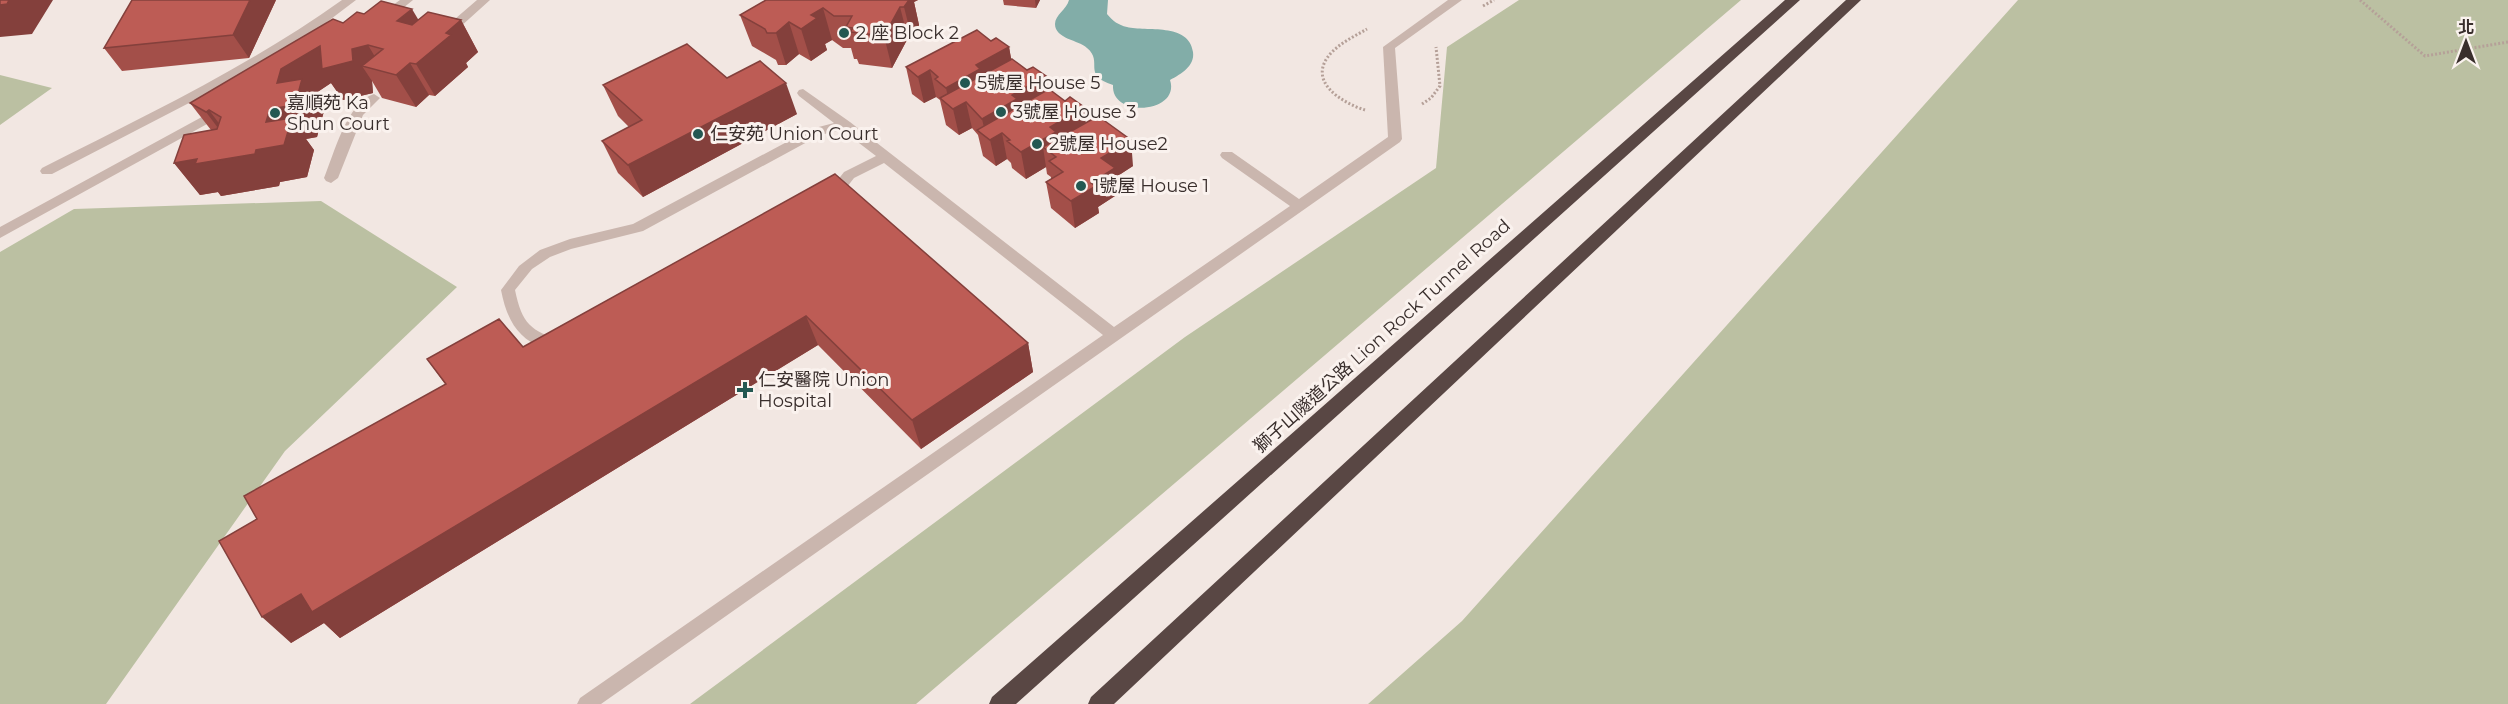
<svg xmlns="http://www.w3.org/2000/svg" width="2508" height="704" viewBox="0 0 2508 704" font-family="Montserrat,'Noto Sans TC',sans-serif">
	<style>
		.green { fill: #bbc0a2 }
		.water { fill: #82ada8 }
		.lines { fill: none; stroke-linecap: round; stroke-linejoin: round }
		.path { stroke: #b5a098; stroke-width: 3; stroke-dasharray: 2 2; stroke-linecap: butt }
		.minor { fill: #cab6ae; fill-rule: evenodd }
		.highway { fill: #594744; fill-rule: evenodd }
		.wall { fill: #a34f49 }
		.shaded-wall { fill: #84403c }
		.building { fill: #bd5c55; stroke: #84403c; stroke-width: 1.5 }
		.poi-dot { fill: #245852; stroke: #faf2ee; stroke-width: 2 }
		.labels { text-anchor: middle; stroke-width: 6; stroke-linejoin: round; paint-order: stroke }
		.poi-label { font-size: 18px; fill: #392e2c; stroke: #faf2ee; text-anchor: start }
		.street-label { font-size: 18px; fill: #392e2c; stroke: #faf2ee }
	</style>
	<rect width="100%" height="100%" fill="#f2e7e2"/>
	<path class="green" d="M 1519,0 L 1741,0 L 916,704 L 690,704 L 1185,337 L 1436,168 L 1447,47 Z
		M 2018,0 L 2508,0 L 2508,704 L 1368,704 L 1462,621 Z
		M 0,75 L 52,88 L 0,125 Z
		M 321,201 L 457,287 L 285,451 L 106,704 L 0,704 L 0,252 L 74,209 Z"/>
	<path class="water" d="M 1069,0 L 1108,0 L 1107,14 C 1113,21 1118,25 1127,27 C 1146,32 1189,22 1193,52 C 1195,66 1181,74 1170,80 C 1181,113 1111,119 1113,85 C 1081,75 1104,62 1087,48 C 1079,40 1055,39 1055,24 C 1055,15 1067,9 1069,0 Z"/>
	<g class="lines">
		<path class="path" d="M 2360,0 L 2425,56 L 2508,42
			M 1483,6 L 1494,0
			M 1422,104 L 1431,98 L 1440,86 L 1436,47
			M 1365,110 C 1340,102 1305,80 1332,52 C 1342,42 1355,36 1367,29"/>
		<path class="minor" d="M 342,0 L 356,0 L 319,28 L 245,74 L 52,174 L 42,174 L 40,171 L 42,168 C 145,116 248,67 342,0 Z
			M 400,0 L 413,0 L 387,21 L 379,21 L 379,15 Z
			M 477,0 L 490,0 L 449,37 L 441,37 L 441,31 Z
			M 1448,0 L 1462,0 L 1395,48 L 1402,139 L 1400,142 L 601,704 L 577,704 L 580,698 L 1103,335 L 884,163 L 854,178 L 837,200 L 827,200 L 825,197 L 827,194 L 844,172 L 876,156 L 842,130 L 820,135 L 643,231 L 571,249 L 550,257 L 532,269 L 515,290 C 522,324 531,331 562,341 L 564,345 L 562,349 C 556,351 550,350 544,348 C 516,339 506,316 501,290 L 519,266 L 540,250 L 570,239 L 633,224 L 811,129 L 834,123 L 799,96 L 797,93 L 799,90 L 803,89 L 850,122 L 1114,327 L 1290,206 L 1222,158 L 1220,155 L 1222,152 L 1232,152 L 1299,199 L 1388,137 L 1383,47 Z
			M 374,94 L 380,98 L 363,115 L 338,178 L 331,183 L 326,181 L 324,178 C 334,154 347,102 374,94 Z
			M 222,106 L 228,110 L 227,113 L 0,238 L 0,227 Z"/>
		<path class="highway" d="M 1785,0 L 1800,0 L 1016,704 L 989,704 L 992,697 Z
			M 1846,0 L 1861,0 L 1114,704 L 1088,704 L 1091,697 Z"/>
	</g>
	<path class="wall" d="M 276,0 L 249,58 L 122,71 L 104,48 Z
		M 766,0 L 918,0 L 914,2 L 919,25 L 912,39 L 908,38 L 892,68 L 859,64 L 857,59 L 854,59 L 851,48 L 843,48 L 832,40 L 825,44 L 827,50 L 811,61 L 799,54 L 786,65 L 778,65 L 776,60 L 752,46 L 740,15 Z
		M 1003,0 L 1040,0 L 1036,8 L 1004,5 Z
		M 364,14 L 419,20 L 461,20 L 478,52 L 466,63 L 468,67 L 435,96 L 429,95 L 416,107 L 382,98 L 372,81 L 373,93 L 343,100 L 331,83 L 313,95 L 324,111 L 317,137 L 306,139 L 314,150 L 307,177 L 280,182 L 279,186 L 221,196 L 218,192 L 200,195 L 174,163 L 211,130 L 190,103 L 343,23 Z
		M 991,41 L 1009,47 L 1011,59 L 1048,89 L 1133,166 L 1116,177 L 1118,194 L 1098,207 L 1099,213 L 1075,228 L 1051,208 L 1046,182 L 1051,179 L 1051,177 L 1047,174 L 1046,167 L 1026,179 L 1012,168 L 1011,163 L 1007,159 L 996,166 L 983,156 L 978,135 L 972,128 L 959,135 L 946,125 L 940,100 L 936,97 L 924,103 L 912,94 L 906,67 Z
		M 727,78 L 797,114 L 643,197 L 618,173 L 602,141 L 629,127 L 618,116 L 603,85 Z
		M 835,174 L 1028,343 L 1033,372 L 921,449 L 818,345 L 340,638 L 324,623 L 291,643 L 257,519 L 445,384 L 427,359 L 523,347 Z"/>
	<path class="shaded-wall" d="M 9,0 L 53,0 L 32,34 L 0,37 L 0,5 Z
		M 250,0 L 276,0 L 249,58 L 233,35 Z
		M 906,0 L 918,0 L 914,2 L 919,25 L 912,39 L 904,7 Z
		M 1035,0 L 1040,0 L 1036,8 Z
		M 900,7 L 908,38 L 892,68 L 884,36 Z
		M 823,8 L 832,40 L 825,44 L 827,50 L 811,61 L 801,29 L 811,15 Z
		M 412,9 L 431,41 L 397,21 Z
		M 461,20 L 478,52 L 466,63 L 468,67 L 435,96 L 416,64 L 446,33 Z
		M 789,22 L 799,54 L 786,65 L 776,33 Z
		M 368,45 L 384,72 L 362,66 L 372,81 L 373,93 L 343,100 L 331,83 L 313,95 L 324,111 L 317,137 L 306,139 L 314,150 L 307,177 L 280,182 L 279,186 L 221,196 L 218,192 L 200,195 L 174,163 L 266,122 L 281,69 L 320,46 L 352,49 Z
		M 1009,47 L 1014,74 L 966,102 L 972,128 L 959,135 L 953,109 L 950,107 L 946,88 L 976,65 Z
		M 410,63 L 429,95 L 416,107 L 396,75 Z
		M 930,70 L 936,97 L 924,103 L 918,77 Z
		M 1046,76 L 1050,103 L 1002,133 L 1007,159 L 996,166 L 990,140 L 986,136 L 982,119 L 1012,95 Z
		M 786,83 L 797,114 L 643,197 L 628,165 Z
		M 1084,107 L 1087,134 L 1056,157 L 1043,147 L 1046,167 L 1026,179 L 1021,152 L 1050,127 Z
		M 209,110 L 233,142 L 230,144 L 206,112 Z
		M 1131,140 L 1133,166 L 1116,177 L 1118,194 L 1098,207 L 1099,213 L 1075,228 L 1071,201 L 1091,183 L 1101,158 Z
		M 806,316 L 818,345 L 340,638 L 324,623 L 291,643 L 262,617 L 301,594 Z
		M 1028,343 L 1033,372 L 921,449 L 912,420 Z"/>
	<path class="building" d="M 0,0 L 9,0 L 7,4 L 0,5 Z
		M 132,0 L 250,0 L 233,35 L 104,48 Z
		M 766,0 L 909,0 L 904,7 L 900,7 L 884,36 L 850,32 L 853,28 L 846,27 L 852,16 L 834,16 L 823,8 L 811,15 L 817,18 L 801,29 L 789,22 L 776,33 L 767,33 L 765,29 L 740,15 Z
		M 381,1 L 412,9 L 397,21 L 412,25 L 428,12 L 461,20 L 446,33 L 451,35 L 416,64 L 410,63 L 396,75 L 362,66 L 383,49 L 368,45 L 352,49 L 353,61 L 322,69 L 320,46 L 281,69 L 277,83 L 302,79 L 295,105 L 270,109 L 266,122 L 292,118 L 284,145 L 256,150 L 255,154 L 195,164 L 197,159 L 174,163 L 184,135 L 217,129 L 221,117 L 209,110 L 206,112 L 190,103 L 333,19 L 343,23 L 357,12 L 364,14 Z
		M 977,30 L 991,41 L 996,38 L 1009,47 L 976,65 L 980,69 L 946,88 L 935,79 L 938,77 L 930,70 L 918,77 L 906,67 Z
		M 687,44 L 727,78 L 760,61 L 786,83 L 628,165 L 602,141 L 642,120 L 603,85 Z
		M 1012,59 L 1027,70 L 1033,67 L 1046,76 L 1012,95 L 1017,99 L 982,119 L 966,102 L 953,109 L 940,98 Z
		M 1049,89 L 1065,101 L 1070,97 L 1084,107 L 1050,127 L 1056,132 L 1021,152 L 1007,141 L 1010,140 L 1002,133 L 990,140 L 977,130 Z
		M 1098,116 L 1131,140 L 1101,158 L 1115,168 L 1091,183 L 1096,186 L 1071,201 L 1046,182 L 1063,172 L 1049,161 L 1056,157 L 1043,147 Z
		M 835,174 L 1028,343 L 912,420 L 806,316 L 312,612 L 301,594 L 262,617 L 219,541 L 257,519 L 244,496 L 446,384 L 427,359 L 499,319 L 523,347 Z"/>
	<g class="poi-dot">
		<circle cx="844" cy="33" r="6"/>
		<circle cx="965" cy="83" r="6"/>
		<circle cx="1001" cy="112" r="6"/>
		<circle cx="275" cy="113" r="6"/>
		<circle cx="698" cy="134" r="6"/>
		<circle cx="1037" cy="144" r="6"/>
		<circle cx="1081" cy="186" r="6"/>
		<path d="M742 381h6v6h6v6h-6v6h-6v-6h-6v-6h6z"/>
	</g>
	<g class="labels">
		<g class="poi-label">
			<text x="856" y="39">2 座 Block 2</text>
			<text x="977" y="89">5號屋 House 5</text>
			<text x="287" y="109">嘉順苑 Ka<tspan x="287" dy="21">Shun Court</tspan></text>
			<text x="1013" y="118">3號屋 House 3</text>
			<text x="710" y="140">仁安苑 Union Court</text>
			<text x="1049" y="150">2號屋 House2</text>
			<text x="1093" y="192">1號屋 House 1</text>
			<text x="758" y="386">仁安醫院 Union<tspan x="758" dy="21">Hospital</tspan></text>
		</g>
		<g class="street-label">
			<text transform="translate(1382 336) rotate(-42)" y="6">獅子山隧道公路 Lion Rock Tunnel Road</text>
		</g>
	</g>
	<g transform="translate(2466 42)" stroke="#faf2ee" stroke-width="4.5" paint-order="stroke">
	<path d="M0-4.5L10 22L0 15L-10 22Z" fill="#392e2c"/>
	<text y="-9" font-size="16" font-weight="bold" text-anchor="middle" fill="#392e2c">北</text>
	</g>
</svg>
